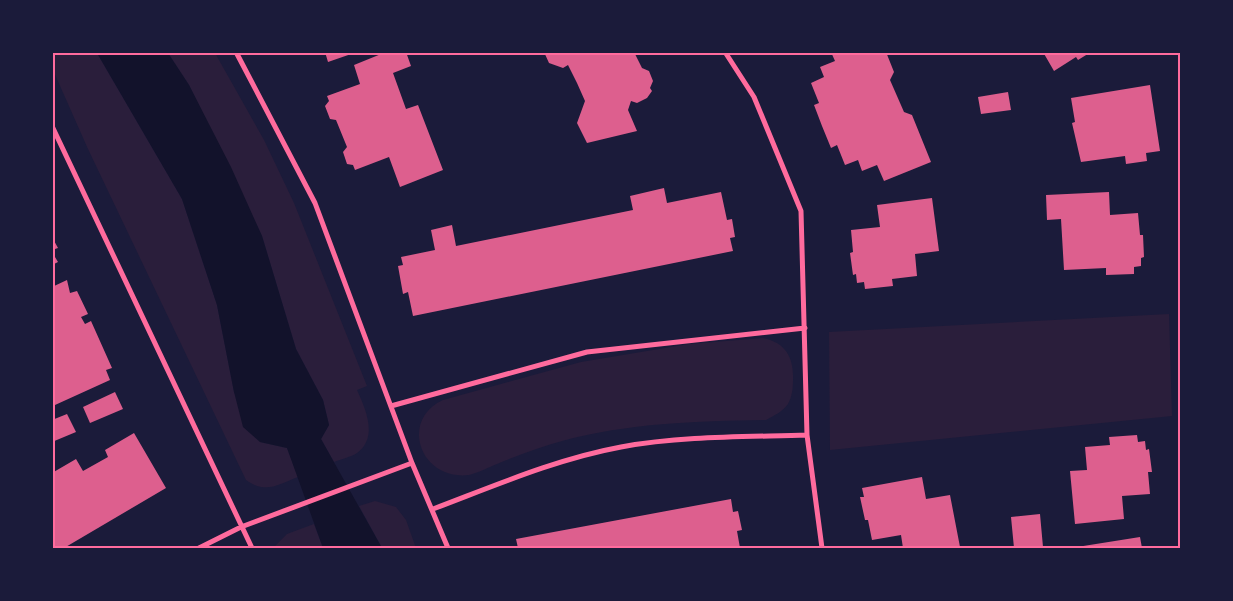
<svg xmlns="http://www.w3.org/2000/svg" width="1233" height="601" viewBox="0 0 1233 601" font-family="'Public Sans',sans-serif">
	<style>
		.green { fill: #2a1e3b }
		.water { fill: #12122b }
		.building { fill: #dd5f8e }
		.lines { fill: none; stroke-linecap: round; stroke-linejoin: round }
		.minor { stroke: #ff6b9d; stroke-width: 5 }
		.neatline { fill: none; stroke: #ff6b9d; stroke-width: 2 }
	</style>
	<rect width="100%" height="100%" fill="#1b1b3a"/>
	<path class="green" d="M 52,53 L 97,53 L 182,199 L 217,305 L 234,392 L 260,442 L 287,448 L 298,477 C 277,485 266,494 246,480 L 88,149 L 53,70 Z
		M 168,53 L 215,53 L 264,140 L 294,203 L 367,386 L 357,390 C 365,408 379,437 357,453 C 351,457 341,459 334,462 L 321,439 L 329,425 L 323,400 L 296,349 L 262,236 L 189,85 Z
		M 1169,314 L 1172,416 L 830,450 L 829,332 Z
		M 763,338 C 787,343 794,359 793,381 C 793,388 792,397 788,404 C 782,412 775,415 766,420 C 697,421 629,423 562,441 C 540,447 519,455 497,464 C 489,467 478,473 469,475 C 420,481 399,420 443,400 L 581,362 L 689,344 Z
		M 375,501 L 396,507 L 406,520 L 416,548 L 382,548 L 359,506 Z
		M 314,524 L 323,548 L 273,548 L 287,534 Z"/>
	<path class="water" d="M 97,53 L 168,53 L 189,85 L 231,167 L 262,236 L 296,349 L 323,400 L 329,425 L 321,439 L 382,548 L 323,548 L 287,448 L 260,442 L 243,427 L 234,392 L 217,305 L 182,199 Z"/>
	<path class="building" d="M 325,52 L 354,52 L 354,53 L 328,62 Z
		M 386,52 L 406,52 L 411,66 L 393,73 L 406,109 L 418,105 L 443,170 L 400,187 L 389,157 L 355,170 L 353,165 L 347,164 L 343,152 L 347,147 L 336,120 L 330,119 L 325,106 L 329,101 L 327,96 L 360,84 L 354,65 Z
		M 544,52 L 634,52 L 642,68 L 649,71 L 653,81 L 650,88 L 652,91 L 647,98 L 637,103 L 631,101 L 628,110 L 637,131 L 587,143 L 577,123 L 585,101 L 577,83 L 568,65 L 563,68 L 549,63 Z
		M 831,52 L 886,52 L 894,72 L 890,80 L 904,112 L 912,115 L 931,162 L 884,181 L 877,165 L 862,171 L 858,160 L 845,165 L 837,145 L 831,148 L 822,126 L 814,105 L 819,103 L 811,83 L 824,77 L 820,67 L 835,61 Z
		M 1043,52 L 1091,52 L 1078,60 L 1076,57 L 1054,71 Z
		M 1150,85 L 1160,151 L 1146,153 L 1147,161 L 1126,164 L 1125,156 L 1081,162 L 1072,123 L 1075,122 L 1071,98 Z
		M 1008,92 L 1011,110 L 981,114 L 978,97 Z
		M 664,188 L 667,203 L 721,192 L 727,220 L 732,219 L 735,237 L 730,238 L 733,251 L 413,316 L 408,292 L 403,294 L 398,266 L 403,265 L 401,257 L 435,250 L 431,230 L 452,225 L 456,246 L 633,210 L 630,196 Z
		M 1109,192 L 1110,215 L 1138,213 L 1140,235 L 1143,235 L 1144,257 L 1141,258 L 1141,266 L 1134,267 L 1134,274 L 1106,275 L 1106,268 L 1064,270 L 1061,219 L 1047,220 L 1046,195 Z
		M 932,198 L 939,251 L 915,254 L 917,276 L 892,279 L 893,286 L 865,289 L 864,282 L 857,283 L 856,274 L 853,275 L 850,253 L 853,252 L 851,230 L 880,227 L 877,205 Z
		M 52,237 L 58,248 L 52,250 Z
		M 52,257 L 55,257 L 58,262 L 52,265 Z
		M 67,280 L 70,293 L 77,291 L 88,314 L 81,317 L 85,324 L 91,321 L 112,368 L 106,370 L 110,380 L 55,405 L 52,399 L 52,287 Z
		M 115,392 L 123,409 L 90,423 L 83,407 Z
		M 67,414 L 76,432 L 52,442 L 52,420 Z
		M 134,433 L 166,488 L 64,548 L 52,548 L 52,473 L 76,459 L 83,471 L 108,457 L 105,450 Z
		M 1137,435 L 1138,442 L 1145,441 L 1146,450 L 1149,449 L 1152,472 L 1148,472 L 1150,494 L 1122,496 L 1124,519 L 1075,524 L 1070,471 L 1087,470 L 1085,447 L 1110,445 L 1109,437 Z
		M 922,477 L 926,499 L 950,495 L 960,547 L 903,548 L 901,535 L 872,540 L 868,520 L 865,520 L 860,497 L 864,497 L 862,488 Z
		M 731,499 L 733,512 L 738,511 L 742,530 L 737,531 L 740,548 L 518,548 L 516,539 Z
		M 1040,514 L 1043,547 L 1014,548 L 1011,517 Z
		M 1140,537 L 1142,548 L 1077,548 L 1077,547 Z"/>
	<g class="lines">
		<path class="minor" d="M 236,52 L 315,203 L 412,463 L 448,548
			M 725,52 L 754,97 L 801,211 L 807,435 L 822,548
			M 52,126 L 252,548
			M 391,406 L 587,352 L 805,328
			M 433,509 C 494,486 556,459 621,447 C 681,436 745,437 807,435
			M 199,548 L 241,527 L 412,463"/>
	</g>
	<rect width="1233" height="601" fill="none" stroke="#1b1b3a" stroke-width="108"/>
	<rect x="54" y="54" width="1125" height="493" class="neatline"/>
</svg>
